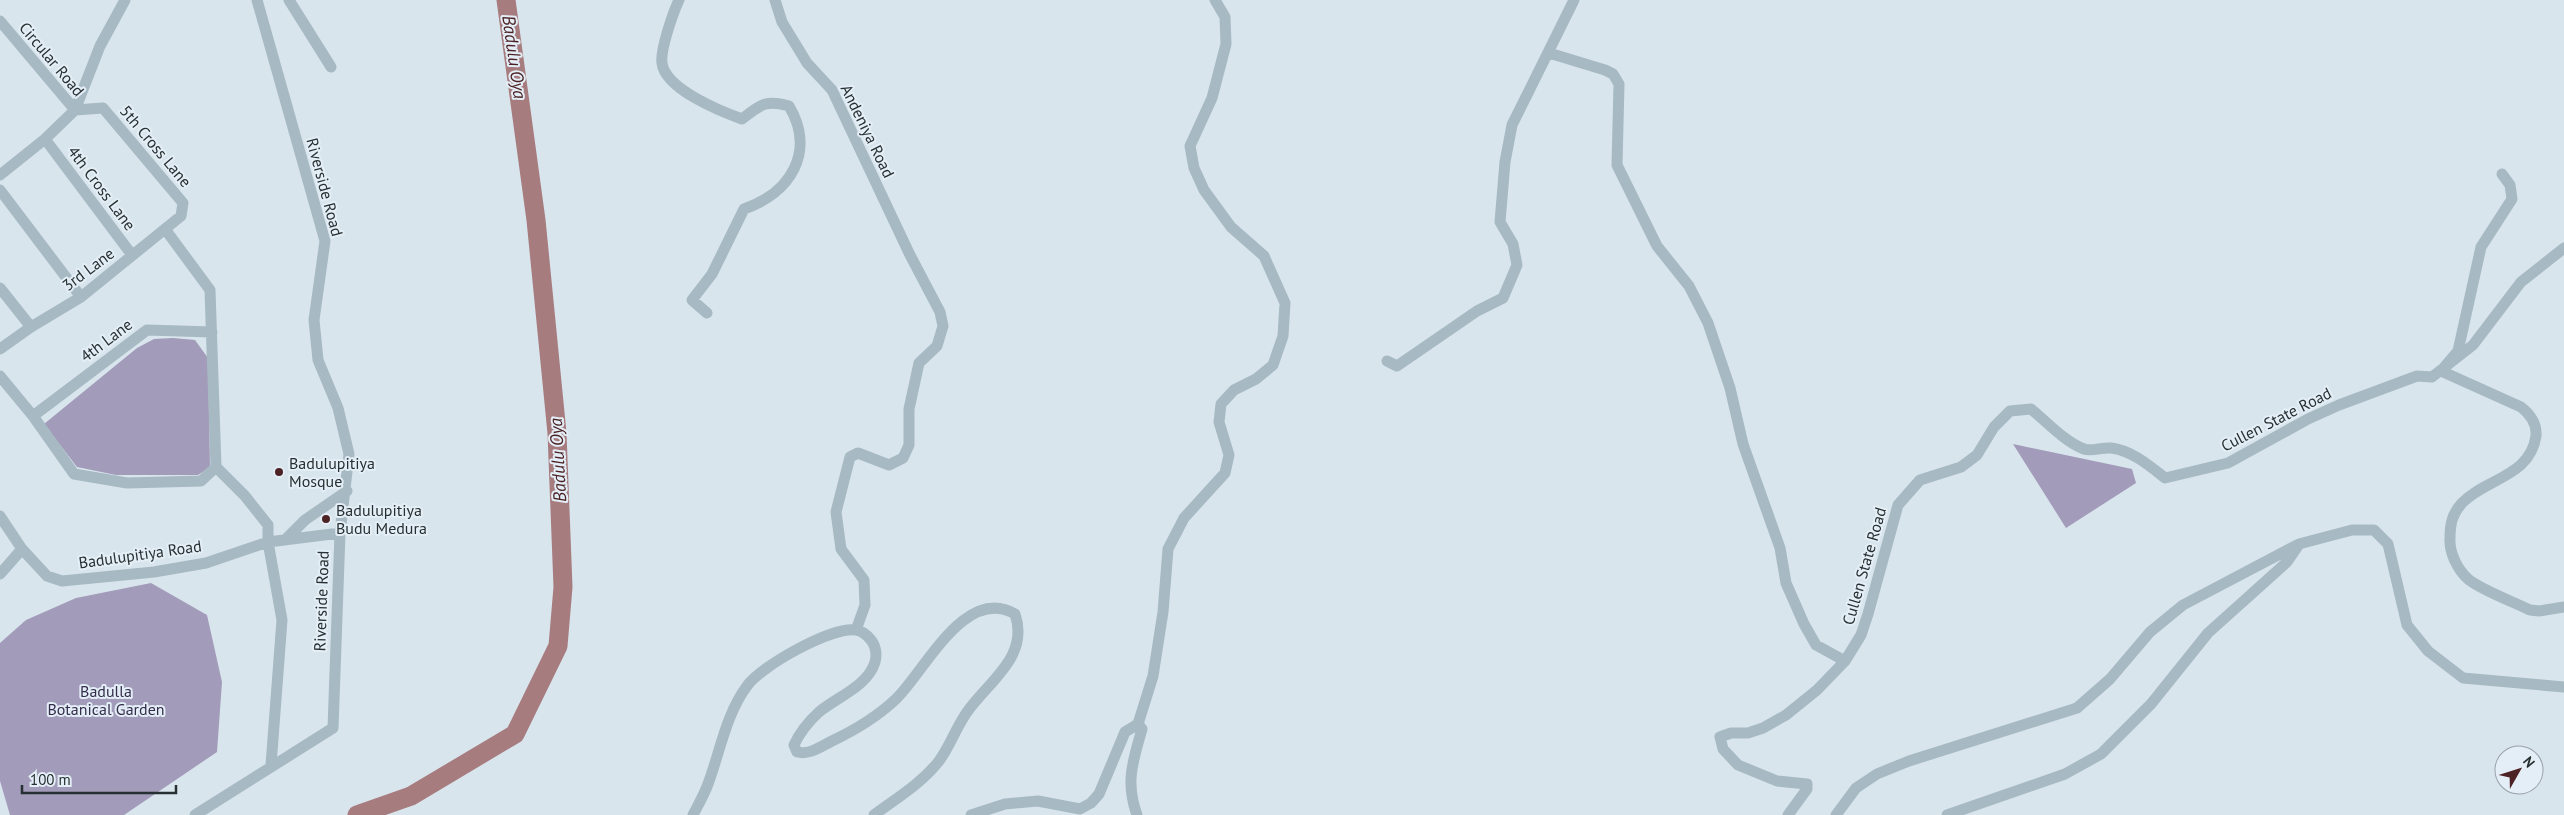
<svg xmlns="http://www.w3.org/2000/svg" width="2564" height="815" viewBox="0 0 2564 815" font-family="'PT Sans',sans-serif">
	<style>
		.green { fill: #a29bba }
		.lines { fill: none; stroke-linecap: round; stroke-linejoin: round }
		.river { stroke: #a67c7f; stroke-width: 19 }
		.minor { stroke: #a7b9c3; stroke-width: 11 }
		.poi-dot { fill: #4c2224; stroke: #e4eef6; stroke-width: 2 }
		.labels { text-anchor: middle; stroke-width: 4; stroke-linejoin: round; paint-order: stroke }
		.street-label { font-size: 16px; fill: #262f31; stroke: #e4eef6 }
		.poi-label { font-size: 16px; fill: #262f31; stroke: #e4eef6; text-anchor: start }
		.park-label { font-size: 16px; fill: #352d4c; stroke: #e4eef6 }
		.water-label { font-size: 18px; font-style: italic; fill: #4c2224; stroke: #e4eef6 }
	</style>
	<rect width="100%" height="100%" fill="#d9e5ed"/>
	<path class="green" d="M 173,338 L 195,340 L 208,358 L 210,467 L 198,475 L 116,475 L 77,467 L 44,424 L 137,348 L 154,339 Z
		M 2013,444 L 2132,469 L 2136,483 L 2066,528 Z
		M 151,583 L 207,615 L 222,682 L 217,752 L 124,815 L 10,815 L 0,781 L 0,643 L 26,620 L 76,598 Z"/>
	<g class="lines">
		<path class="river" d="M 357,815 L 411,796 L 515,734 L 558,646 L 563,587 L 557,433 L 536,220 L 506,0"/>
		<path class="minor" d="M 289,0 L 331,67
			M 679,0 C 673,13 660,50 662,63 C 665,89 720,111 742,119 C 760,105 766,99 789,106 C 816,151 791,193 744,209 L 712,274 L 692,300 L 707,313
			M 775,0 L 782,22 L 807,63 L 832,90 L 910,255 L 940,312 L 943,326 L 937,346 L 919,363 L 909,409 L 909,445 L 903,458 L 889,465 L 858,453 L 850,457 L 836,512 L 841,549 L 864,580 L 865,605 L 856,630
			M 0,21 L 75,110 L 45,139 L 0,175
			M 1549,53 L 1605,70 L 1613,74 L 1619,84 L 1617,165 L 1657,246 L 1689,286 L 1708,323 L 1730,388 L 1743,444 L 1780,548 L 1786,583 L 1804,624 L 1816,645 L 1845,661
			M 45,139 L 132,255
			M 2502,174 L 2510,185 L 2512,199 L 2481,247 L 2458,351 L 2441,371 L 2521,407 C 2530,414 2537,424 2536,436 C 2530,477 2486,478 2462,503 C 2452,514 2450,524 2450,538 C 2449,552 2457,569 2468,579 C 2481,590 2514,602 2530,610 L 2539,611 L 2564,607
			M 0,190 L 81,297
			M 0,288 L 31,327
			M 0,349 L 31,327 L 81,297 L 181,216 L 183,203 L 103,108 L 75,110 L 100,46 L 125,0
			M 1387,361 L 1397,366 L 1477,311 L 1503,298 L 1517,265 L 1513,244 L 1500,222 L 1505,162 L 1512,125 L 1574,0
			M 0,376 L 33,416 L 74,474 L 127,483 L 201,481 L 216,467 L 210,290 L 165,229
			M 33,416 L 147,330 L 212,332
			M 216,467 L 245,496 L 268,525 L 268,542 L 282,620 L 271,765
			M 0,516 L 22,549 L 47,576 L 62,581 L 154,572 L 206,563 L 268,542 L 340,533
			M 285,540 L 305,520 L 347,491
			M 0,574 L 22,549
			M 1138,724 L 1153,676 L 1163,612 L 1168,549 L 1184,518 L 1225,473 L 1229,455 L 1219,422 L 1221,404 L 1234,390 L 1256,379 L 1273,365 L 1283,336 L 1285,303 L 1264,256 L 1231,227 L 1204,190 L 1194,168 L 1190,146 L 1212,98 L 1226,44 L 1225,17 L 1215,0
			M 195,815 L 333,728 L 340,533 L 349,454 L 338,408 L 318,360 L 314,320 L 325,241 L 257,0
			M 693,815 C 698,805 704,795 708,784 C 720,752 726,714 747,686 C 761,666 832,626 856,630 C 863,631 867,635 871,640 C 876,646 877,655 875,662 C 868,686 837,697 819,712 C 808,722 800,732 794,745 L 797,752 C 810,755 820,747 832,741 C 853,731 878,716 896,699 C 925,671 965,585 1015,614 C 1029,655 992,679 970,708 C 957,724 951,745 939,761 C 922,783 897,798 874,815
			M 971,815 L 1005,804 L 1038,801 L 1080,809 L 1091,803 L 1099,794 L 1125,732 L 1138,724 L 1142,729 C 1133,761 1125,782 1137,815
			M 1788,815 L 1807,789 L 1807,784 L 1777,781 L 1738,765 L 1723,749 L 1720,737 L 1731,733 L 1748,733 L 1763,728 L 1786,715 L 1817,690 L 1845,661 L 1861,635 L 1868,614 L 1898,505 L 1920,480 L 1961,467 L 1977,455 L 1994,427 L 2010,411 L 2031,409 C 2047,422 2065,442 2084,449 C 2092,452 2102,447 2111,448 C 2131,450 2150,466 2165,478 L 2228,463 L 2308,419 L 2339,405 L 2417,376 L 2432,377 L 2473,345 L 2521,282 L 2564,248
			M 1836,815 L 1856,788 L 1877,774 L 1909,761 L 2077,708 L 2110,679 L 2150,632 L 2183,605 L 2299,544 L 2352,530 L 2374,530 L 2388,544 L 2407,625 L 2428,651 L 2463,678 L 2564,687
			M 1947,815 L 2065,774 L 2101,754 L 2151,704 L 2208,633 L 2287,562 L 2298,546"/>
	</g>
	<g class="poi-dot">
		<circle cx="279" cy="472" r="5"/>
		<circle cx="326" cy="519" r="5"/>
	</g>
	<g class="labels">
		<g class="street-label">
			<text transform="translate(52 59) rotate(50)" y="6">Circular Road</text>
			<text transform="translate(868 131) rotate(64)" y="6">Andeniya Road</text>
			<text transform="translate(156 146) rotate(50)" y="6">5th Cross Lane</text>
			<text transform="translate(325 187) rotate(75)" y="6">Riverside Road</text>
			<text transform="translate(102 188) rotate(53)" y="6">4th Cross Lane</text>
			<text transform="translate(88 269) rotate(-37)" y="6">3rd Lane</text>
			<text transform="translate(106 340) rotate(-37)" y="6">4th Lane</text>
			<text transform="translate(2276 419) rotate(-27)" y="6">Cullen State Road</text>
			<text transform="translate(140 554) rotate(-8)" y="6">Badulupitiya Road</text>
			<text transform="translate(1864 566) rotate(-74)" y="6">Cullen State Road</text>
			<text transform="translate(321 601) rotate(-88)" y="6">Riverside Road</text>
		</g>
		<g class="poi-label">
			<text x="289" y="469">Badulupitiya<tspan x="289" dy="18">Mosque</tspan></text>
			<text x="336" y="516">Badulupitiya<tspan x="336" dy="18">Budu Medura</tspan></text>
		</g>
		<g class="park-label">
			<text x="106" y="697">Badulla<tspan x="106" dy="18">Botanical Garden</tspan></text>
		</g>
		<g class="water-label">
			<text transform="translate(514 57) rotate(82)" y="6">Badulu Oya</text>
			<text transform="translate(558 460) rotate(-93)" y="6">Badulu Oya</text>
		</g>
	</g>
	<g transform="translate(2519 770) rotate(51)"><circle r="24" fill="#e4eef6" stroke="#98a2a7"/>
	<path d="M0-4L9 19L0 12L-9 19Z" fill="#4c2224"/>
	<text y="-8" font-size="14" font-weight="bold" text-anchor="middle" fill="#262f31">N</text>
	</g>
	<path d="M22 785v8h154v-8" fill="none" stroke="#262f31" stroke-width="2.5"/>
	<text x="30" y="785" font-size="15" fill="#262f31" stroke="#e4eef6" stroke-width="4" paint-order="stroke">100 m</text>
</svg>
